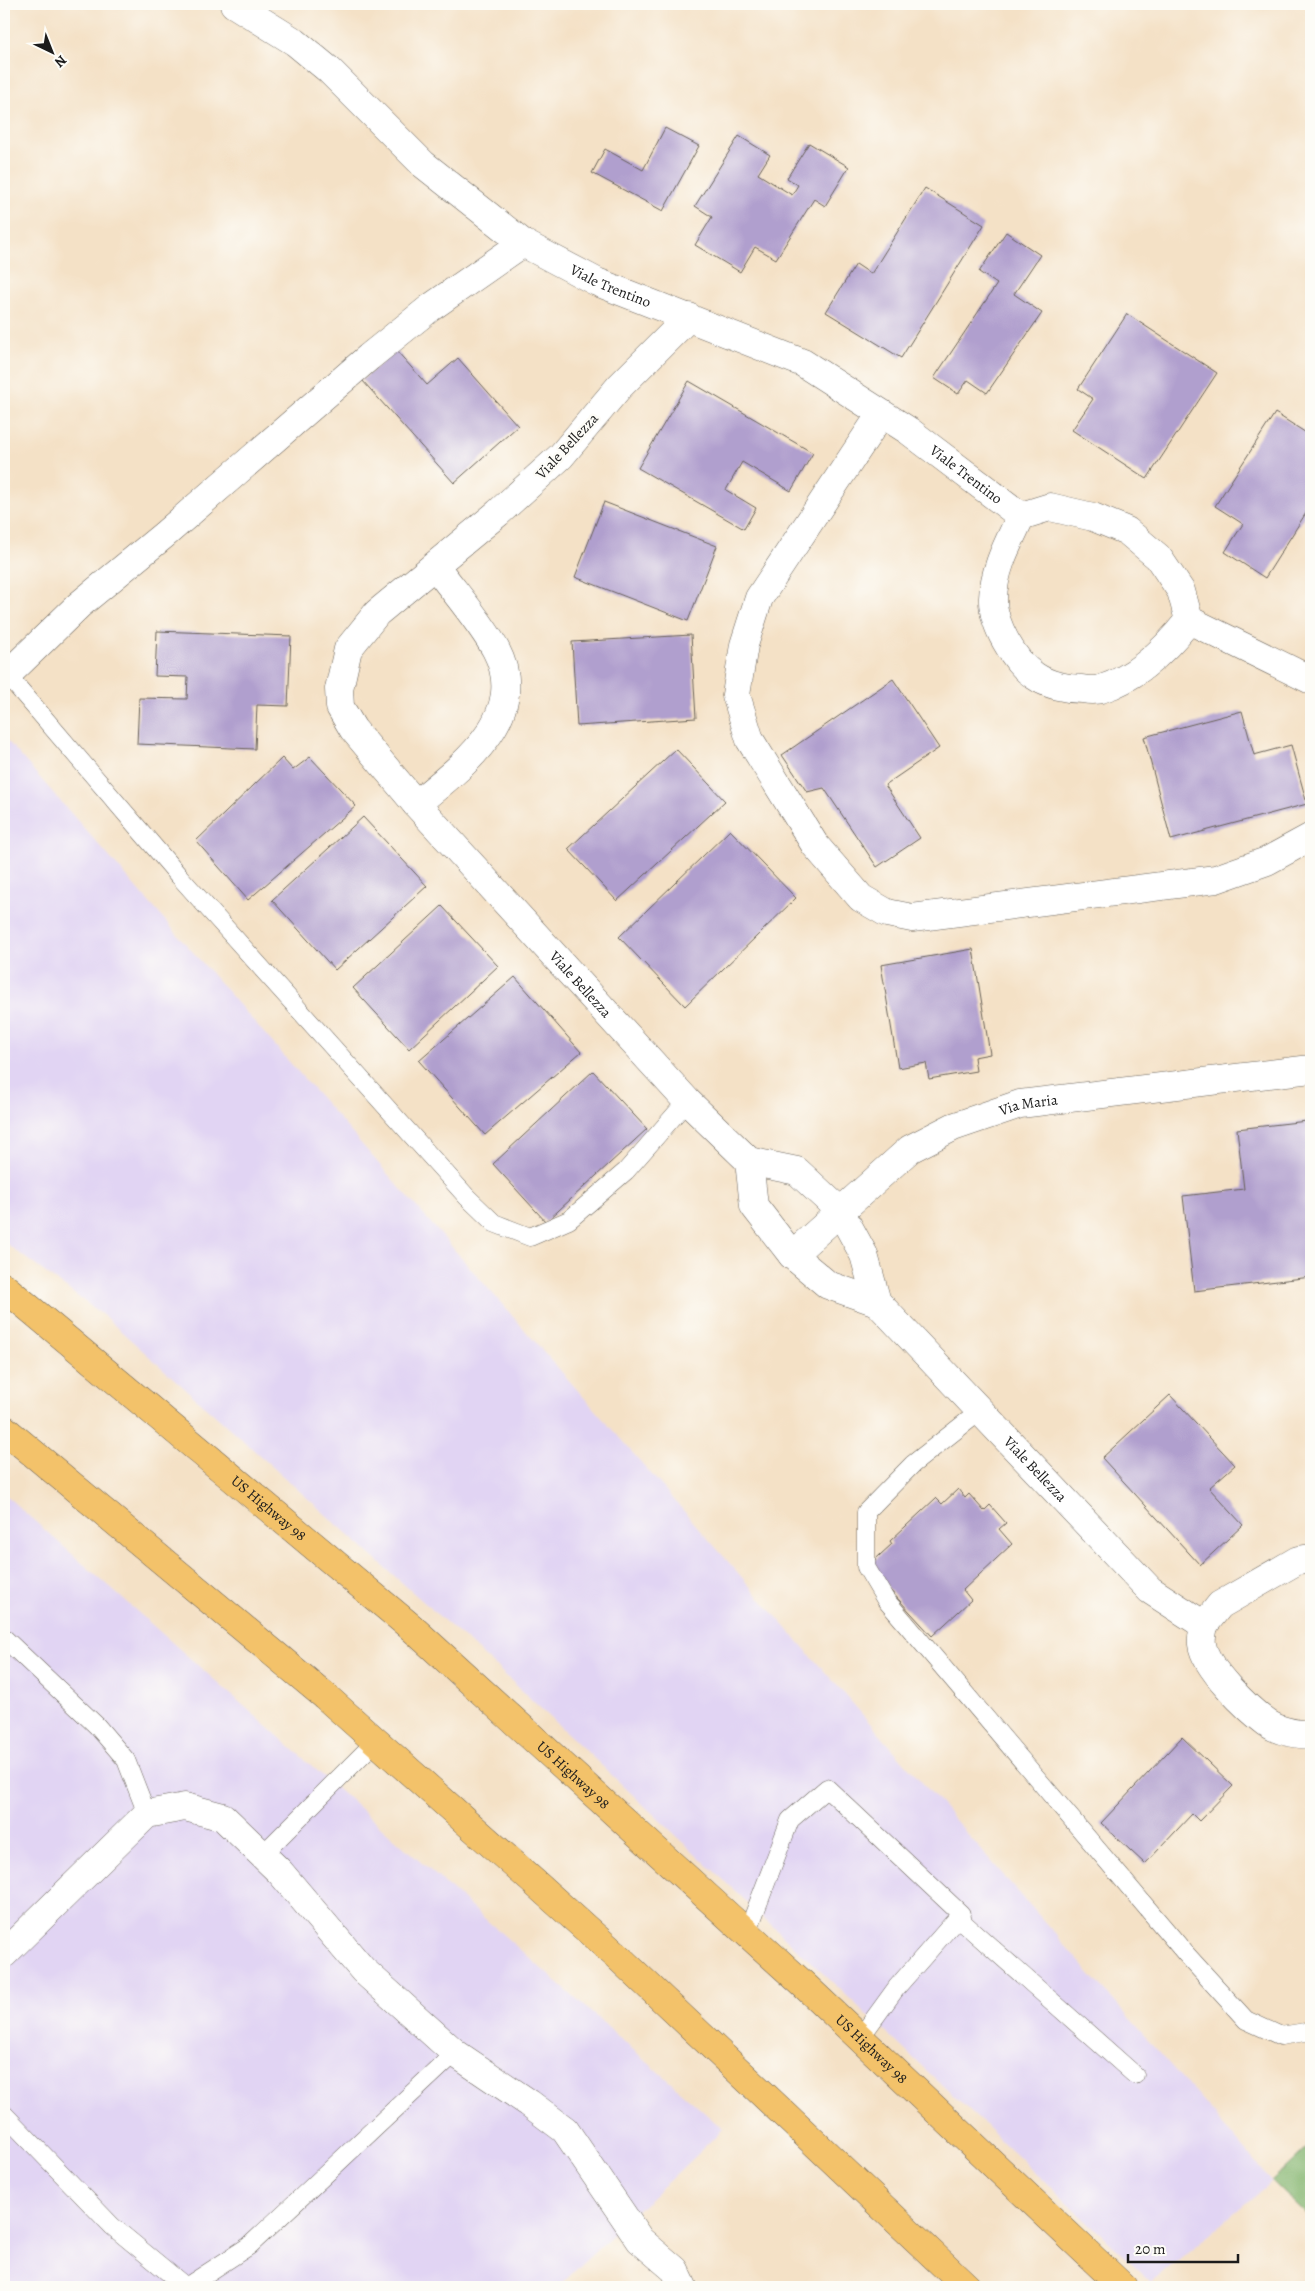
<svg xmlns="http://www.w3.org/2000/svg" width="1315" height="2291" viewBox="0 0 1315 2291" font-family="Alegreya,serif">
	<style>
		.built { fill: #e1d4f3 }
		.forest { fill: #85b670; stroke: #506946 }
		.building { fill: #b09fce }
		.lines { fill: none; stroke-linecap: round; stroke-linejoin: round }
		.service-casing { stroke: #686158; stroke-width: 19 }
		.minor-casing { stroke: #686158; stroke-width: 29 }
		.primary-casing { stroke: #686158; stroke-width: 29 }
		.service { stroke: #fff; stroke-width: 18 }
		.minor { stroke: #fff; stroke-width: 28 }
		.primary { stroke: #f3c26a; stroke-width: 28 }
		.labels { text-anchor: middle; stroke-width: 5; stroke-linejoin: round; paint-order: stroke }
		.street-label { font-size: 15px; fill: #1c1c1c; stroke: #fdfcf7 }
	</style>
	<rect width="100%" height="100%" fill="#fdfcf7"/>
	<filter id="ink" filterUnits="userSpaceOnUse"><feTurbulence type="fractalNoise" baseFrequency=".02" numOctaves="2"/><feDisplacementMap in="SourceGraphic" scale="10" xChannelSelector="R" yChannelSelector="G"/><feConvolveMatrix kernelMatrix="1 2 1 2 8 2 1 2 1" color-interpolation-filters="sRGB"/></filter>
	<filter id="wash" filterUnits="userSpaceOnUse"><feTurbulence type="fractalNoise" baseFrequency=".0096" numOctaves="4" result="noise"/><feDisplacementMap in="SourceGraphic" scale="20" xChannelSelector="R" yChannelSelector="G"/><feGaussianBlur stdDeviation="1.12" result="paint"/><feColorMatrix in="noise" values="0 0 0 0 0 0 0 0 0 0 0 0 0 0 0 0 0 1.4 0 .05"/><feComposite in="paint" operator="in"/></filter>
	<g filter="url(#wash)">
		<rect width="100%" height="100%" fill="#f4e1c6"/>
		<path class="built" d="M 4,737 L 1272,2181 L 1152,2282 L 504,1674 L 104,1316 L 4,1242 Z
			M 4,1494 L 723,2129 L 558,2287 L 4,2287 Z"/>
		<path class="forest" d="M 1311,2144 L 1311,2219 L 1272,2181 Z"/>
		<g id="blocks">
			<path class="building" d="M 665,128 L 699,146 L 663,211 L 592,173 L 605,149 L 643,170 Z
				M 739,136 L 770,155 L 758,174 L 792,195 L 798,185 L 787,178 L 809,143 L 849,167 L 825,206 L 814,199 L 776,259 L 755,247 L 740,272 L 695,245 L 712,217 L 695,206 Z
				M 925,188 L 984,225 L 901,358 L 826,312 L 856,264 L 871,274 Z
				M 1006,232 L 1040,255 L 1014,294 L 1042,313 L 987,393 L 968,380 L 958,394 L 934,378 L 997,284 L 979,272 Z
				M 1127,314 L 1217,373 L 1147,479 L 1072,430 L 1093,399 L 1078,389 Z
				M 396,350 L 427,385 L 458,358 L 518,426 L 454,483 L 362,380 Z
				M 689,381 L 813,453 L 791,491 L 742,462 L 726,490 L 756,508 L 744,529 L 638,468 Z
				M 1275,413 L 1311,436 L 1311,476 L 1308,482 L 1311,484 L 1311,505 L 1265,578 L 1225,552 L 1243,524 L 1215,506 Z
				M 604,502 L 717,546 L 688,621 L 575,577 Z
				M 157,631 L 291,636 L 288,706 L 257,705 L 255,749 L 137,744 L 139,698 L 187,699 L 188,677 L 155,676 Z
				M 691,635 L 696,718 L 577,726 L 572,642 Z
				M 893,679 L 939,748 L 885,785 L 920,838 L 877,867 L 824,788 L 807,792 L 782,755 Z
				M 1242,711 L 1254,755 L 1291,745 L 1307,804 L 1171,840 L 1144,737 Z
				M 676,749 L 725,801 L 617,901 L 568,849 Z
				M 310,757 L 356,806 L 248,900 L 196,841 L 282,758 L 293,770 Z
				M 363,817 L 427,886 L 335,970 L 272,900 Z
				M 730,830 L 796,898 L 685,1006 L 619,937 Z
				M 442,906 L 498,966 L 409,1049 L 353,988 Z
				M 973,949 L 990,1054 L 974,1057 L 976,1071 L 929,1079 L 926,1063 L 898,1068 L 881,965 Z
				M 515,977 L 581,1052 L 485,1135 L 419,1061 Z
				M 593,1071 L 647,1129 L 546,1222 L 493,1164 Z
				M 1307,1121 L 1311,1163 L 1311,1277 L 1194,1291 L 1183,1196 L 1244,1189 L 1237,1129 Z
				M 1170,1395 L 1235,1465 L 1209,1488 L 1243,1525 L 1200,1565 L 1102,1458 Z
				M 958,1489 L 965,1498 L 969,1494 L 984,1511 L 990,1505 L 1006,1523 L 999,1529 L 1012,1544 L 963,1590 L 971,1600 L 932,1636 L 868,1566 L 892,1544 L 890,1541 L 936,1498 L 942,1504 Z
				M 1182,1737 L 1233,1786 L 1199,1821 L 1192,1814 L 1145,1864 L 1101,1823 Z"/>
		</g>
	</g>
	<g filter="url(#ink)">
		<use href="#blocks" fill-opacity="0" stroke="#686158" stroke-width="1"/>
		<g class="lines">
			<defs>
				<path id="service" d="M 4,671 L 179,876 L 467,1197 L 494,1223 L 530,1237 L 569,1220 L 626,1171 L 687,1101
					M 979,1412 L 913,1464 L 866,1512 L 866,1567 L 885,1599 L 1186,1954 L 1246,2020 L 1281,2036 L 1311,2031
					M 4,1638 L 97,1726 L 126,1760 L 147,1814
					M 263,1854 L 376,1741
					M 958,1918 L 1135,2075
					M 747,1933 L 790,1820 L 827,1788 L 961,1914 L 897,1987 L 860,2038
					M 4,2114 L 112,2226 L 186,2287 L 249,2246 L 455,2053"/>
				<g id="minor">
					<path id="s1" d="M 234,4 L 295,42 L 329,70 L 423,164 L 523,243 L 597,282 L 803,363 L 909,431 L 1021,516"/>
					<path id="s2" d="M 689,317 L 619,387 L 561,456 L 498,513 L 377,613 L 348,649 L 339,689 L 340,707 L 353,729 L 416,804 L 687,1101 L 749,1161 L 797,1171 L 840,1211 L 864,1255 L 877,1302 L 1150,1590 L 1204,1625 L 1220,1605 L 1298,1560 L 1311,1558"/>
					<path d="M 881,414 L 759,598 L 744,645 L 736,695 L 750,740 L 815,845 L 861,898 L 887,913 L 912,918 L 1216,879 L 1267,861 L 1311,837"/>
					<path d="M 1050,507 L 1093,517 L 1127,531 L 1158,557 L 1181,591 L 1189,620 C 1166,649 1137,678 1101,689 C 1095,691 1088,690 1082,689 C 1067,689 1048,685 1035,676 C 1014,662 992,623 993,598 C 994,568 1009,542 1021,516 Z"/>
					<path d="M 1189,620 L 1311,680"/>
					<path d="M 7,675 L 79,605 L 164,535 L 369,357 L 430,308 L 523,243"/>
					<path d="M 416,804 C 460,768 531,717 496,650 C 480,621 456,594 436,567"/>
					<path d="M 749,1161 L 754,1206 L 792,1255 L 828,1285 L 877,1302"/>
					<path id="s3" d="M 792,1255 L 910,1149 L 953,1127 L 1020,1104 L 1311,1069"/>
					<path d="M 1204,1625 C 1203,1631 1201,1639 1202,1644 C 1205,1668 1248,1709 1267,1723 C 1280,1732 1296,1734 1311,1735"/>
					<path d="M 4,1954 L 147,1814 L 185,1807 L 223,1817 L 280,1872 L 363,1970 L 455,2053 L 529,2103 L 565,2130 L 640,2240 L 675,2270 L 683,2287"/>
				</g>
				<g id="primary">
					<path id="s4" d="M 4,1287 L 412,1628 L 804,1985 L 1123,2287"/>
					<path d="M 4,1429 L 325,1696 L 618,1957 L 967,2287"/>
				</g>
			</defs>
			<use href="#service" class="service-casing"/>
			<use href="#minor" class="minor-casing"/>
			<use href="#primary" class="primary-casing"/>
			<use href="#service" class="service"/>
			<use href="#minor" class="minor"/>
			<use href="#primary" class="primary"/>
		</g>
	</g>
	<g class="labels">
		<g class="street-label">
			<text dy="5" stroke="none"><textPath href="#s1" startOffset="474">Viale Trentino</textPath></text>
			<text transform="translate(567 446) rotate(-47)" y="5">Viale Bellezza</text>
			<text dy="5" stroke="none"><textPath href="#s1" startOffset="879">Viale Trentino</textPath></text>
			<text dy="5" stroke="none"><textPath href="#s2" startOffset="904">Viale Bellezza</textPath></text>
			<text dy="5" stroke="none"><textPath href="#s3" startOffset="286">Via Maria</textPath></text>
			<text dy="5" stroke="none"><textPath href="#s2" startOffset="1585">Viale Bellezza</textPath></text>
			<text dy="5" stroke="none"><textPath href="#s4" startOffset="345">US Highway 98</textPath></text>
			<text dy="5" stroke="none"><textPath href="#s4" startOffset="750">US Highway 98</textPath></text>
			<text dy="5" stroke="none"><textPath href="#s4" startOffset="1155">US Highway 98</textPath></text>
		</g>
	</g>
	<rect width="1315" height="2291" fill="none" stroke="#fdfcf7" stroke-width="20"/>
	<g transform="translate(52 52) rotate(137)" stroke="#fdfcf7" stroke-width="4" paint-order="stroke">
	<path d="M0-4L9 19L0 12L-9 19Z" fill="#1c1c1c"/>
	<text y="-8" font-size="14" font-weight="bold" text-anchor="middle" fill="#1c1c1c">N</text>
	</g>
	<path d="M1128 2254v8h110v-8" fill="none" stroke="#1c1c1c" stroke-width="2.5"/>
	<text x="1135" y="2254" font-size="15" fill="#1c1c1c" stroke="#fdfcf7" stroke-width="4" paint-order="stroke">20 m</text>
</svg>
